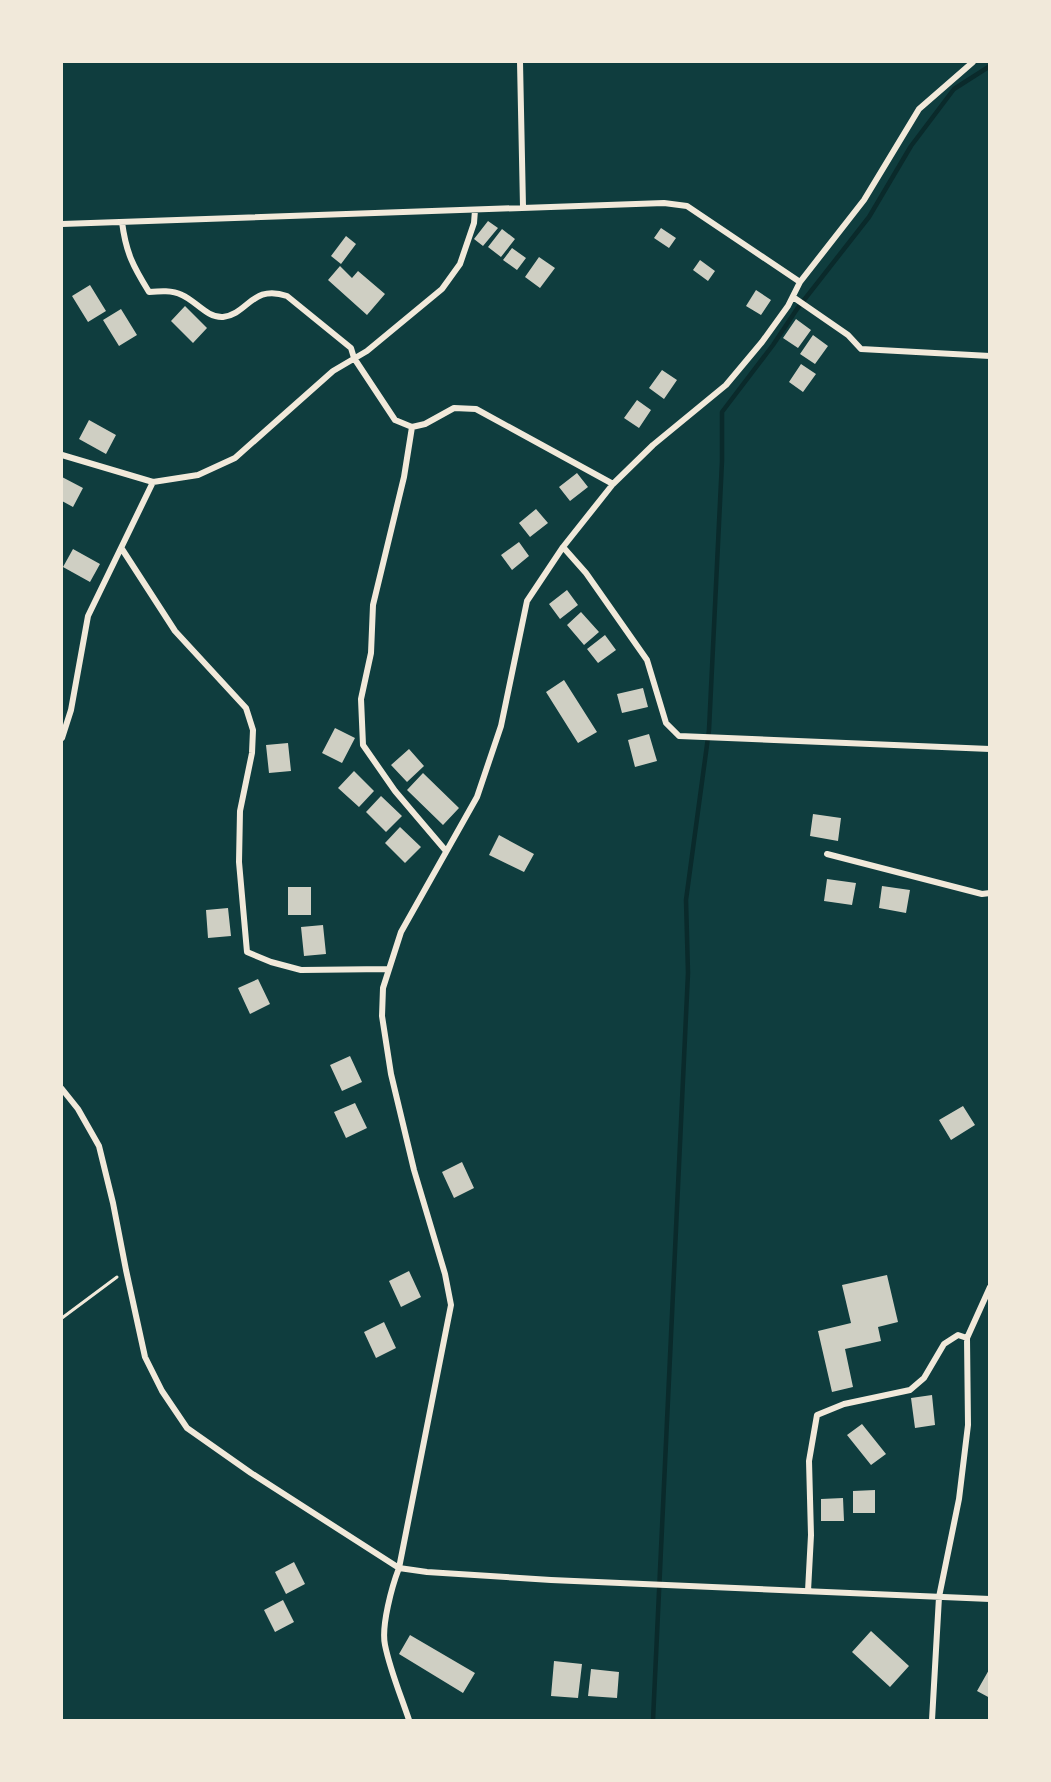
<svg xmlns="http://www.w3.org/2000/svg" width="1051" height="1782" viewBox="0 0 1051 1782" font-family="Cabin,sans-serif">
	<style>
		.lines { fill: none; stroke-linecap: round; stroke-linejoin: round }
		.stream { stroke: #0a2a2b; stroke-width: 4.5 }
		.building { fill: #cfcfc3 }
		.path { stroke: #f1e9da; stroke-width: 3 }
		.minor { stroke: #f1e9da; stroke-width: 6 }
	</style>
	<rect width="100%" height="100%" fill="#0f3d3e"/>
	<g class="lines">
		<path class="stream" d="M 653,1720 L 688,973 L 686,900 L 709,730 L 722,461 L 722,412 L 773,345 L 797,309 L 869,217 L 911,146 L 954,89 L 990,66"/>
	</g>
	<path class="building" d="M 488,221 L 498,228 L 483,246 L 474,239 Z
		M 661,228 L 676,238 L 669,248 L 654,238 Z
		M 502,229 L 515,239 L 501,257 L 488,247 Z
		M 346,236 L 356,244 L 341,264 L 331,256 Z
		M 512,248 L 526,258 L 517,270 L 503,260 Z
		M 539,257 L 555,268 L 540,288 L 525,277 Z
		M 700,260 L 715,271 L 708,281 L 693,270 Z
		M 340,266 L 352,278 L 358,271 L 385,294 L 367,315 L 328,280 Z
		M 90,285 L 106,311 L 88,322 L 72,296 Z
		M 756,290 L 771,300 L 761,315 L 746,306 Z
		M 185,306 L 207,328 L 193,343 L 171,321 Z
		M 121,309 L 137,335 L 119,346 L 103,320 Z
		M 796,319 L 811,330 L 798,348 L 783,338 Z
		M 813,335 L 828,346 L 815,364 L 800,354 Z
		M 801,364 L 816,374 L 803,392 L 789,382 Z
		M 662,370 L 677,380 L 664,399 L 649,388 Z
		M 637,400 L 651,410 L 639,428 L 624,418 Z
		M 89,420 L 116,435 L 106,454 L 79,439 Z
		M 577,473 L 588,487 L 570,501 L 559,487 Z
		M 62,477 L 83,488 L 73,507 L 62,501 Z
		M 536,509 L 548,523 L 530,537 L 519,523 Z
		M 519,542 L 529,556 L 512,570 L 501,555 Z
		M 73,549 L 100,564 L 90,582 L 63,567 Z
		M 567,590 L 578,605 L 560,619 L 549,604 Z
		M 581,612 L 599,632 L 584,645 L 567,625 Z
		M 605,635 L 616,650 L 598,663 L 587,649 Z
		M 564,680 L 597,732 L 578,743 L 546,692 Z
		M 643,688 L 648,707 L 622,713 L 617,694 Z
		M 335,728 L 355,738 L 342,763 L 322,753 Z
		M 649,734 L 657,761 L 635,767 L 628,740 Z
		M 288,743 L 291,771 L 269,773 L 266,745 Z
		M 409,749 L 424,766 L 407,782 L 391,765 Z
		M 354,771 L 374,791 L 359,807 L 338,788 Z
		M 423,773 L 459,808 L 443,825 L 407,790 Z
		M 381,796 L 402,816 L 386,832 L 366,812 Z
		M 813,814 L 841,818 L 838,841 L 810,836 Z
		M 400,827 L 421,847 L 405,863 L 385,843 Z
		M 499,835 L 534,854 L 524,872 L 489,855 Z
		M 827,879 L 856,883 L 852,905 L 824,901 Z
		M 882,886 L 910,890 L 906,913 L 879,908 Z
		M 288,887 L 311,887 L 311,915 L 288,915 Z
		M 228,908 L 231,936 L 208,938 L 206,910 Z
		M 323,925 L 326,954 L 304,956 L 301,927 Z
		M 258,979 L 270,1004 L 250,1014 L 238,988 Z
		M 350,1056 L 362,1082 L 342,1091 L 330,1065 Z
		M 355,1103 L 367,1128 L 346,1138 L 334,1112 Z
		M 963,1106 L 975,1125 L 951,1140 L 939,1120 Z
		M 462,1162 L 474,1188 L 454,1198 L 442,1172 Z
		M 409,1271 L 421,1297 L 401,1307 L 389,1281 Z
		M 887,1275 L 898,1322 L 878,1327 L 881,1341 L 845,1349 L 853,1387 L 832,1392 L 818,1331 L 851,1323 L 842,1285 Z
		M 384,1322 L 396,1348 L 376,1358 L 364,1332 Z
		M 932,1395 L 935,1425 L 915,1428 L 911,1398 Z
		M 862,1424 L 886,1454 L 871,1465 L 847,1435 Z
		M 875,1490 L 875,1513 L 853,1513 L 853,1491 Z
		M 843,1498 L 844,1521 L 821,1521 L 821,1499 Z
		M 294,1562 L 305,1584 L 286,1594 L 275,1572 Z
		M 283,1600 L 294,1622 L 275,1632 L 264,1610 Z
		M 871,1631 L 909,1666 L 890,1687 L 852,1652 Z
		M 410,1635 L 475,1673 L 463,1693 L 399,1654 Z
		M 554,1661 L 582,1664 L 578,1698 L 551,1696 Z
		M 990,1668 L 990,1698 L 977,1691 Z
		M 591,1669 L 619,1672 L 617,1698 L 588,1696 Z"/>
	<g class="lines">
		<path class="path" d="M 62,1318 L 117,1277"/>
		<path class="minor" d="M 520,62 L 523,207
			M 122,222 C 126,253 133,266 149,292 C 160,291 172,290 182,295 C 196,301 207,318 223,317 C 248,314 252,284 287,296 L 351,348 L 354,358 L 395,420 L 412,427 L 425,424 L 454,408 L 476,409 L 613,484
			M 62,224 L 664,203 L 687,206 L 800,282
			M 793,297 L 848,335 L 861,349 L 990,356
			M 412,427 L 404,477 L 373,605 L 371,653 L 361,699 L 363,745 L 395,791 L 446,851
			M 62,455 L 153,482 L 198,475 L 235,458 L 333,371 L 367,351 L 442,289 L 460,264 L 474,223 L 475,210
			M 563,547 L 586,573 L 647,660 L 666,723 L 679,736 L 990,749
			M 122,549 L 175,631 L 246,708 L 253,730 L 252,753 L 240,811 L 239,862 L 247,952 L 271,962 L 301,970 L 388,969
			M 62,738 L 71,710 L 88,616 L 153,482
			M 827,854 L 982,894 L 990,893
			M 62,1089 L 78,1109 L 99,1146 L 113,1203 L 126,1270 L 145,1357 L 162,1391 L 187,1428 L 251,1473 L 399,1568 L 427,1572 L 551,1580 L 990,1599
			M 808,1591 L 811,1535 L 809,1461 L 817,1415 L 844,1404 L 910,1390 L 924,1378 L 944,1344 L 958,1335 L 967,1338
			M 409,1720 C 401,1696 390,1670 385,1645 C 381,1626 392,1586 399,1568 L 451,1305 L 445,1274 L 414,1170 L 391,1074 L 382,1016 L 383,988 L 401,932 L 477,797 L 501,726 L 527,601 L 563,547 L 613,484 L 653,445 L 726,385 L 762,342 L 788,306 L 800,282 L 864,200 L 919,109 L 973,62
			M 932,1720 L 939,1597 L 959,1499 L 968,1425 L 967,1338 L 990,1287"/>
	</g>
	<rect width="1051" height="1782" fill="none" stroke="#f1e9da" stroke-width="126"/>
</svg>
